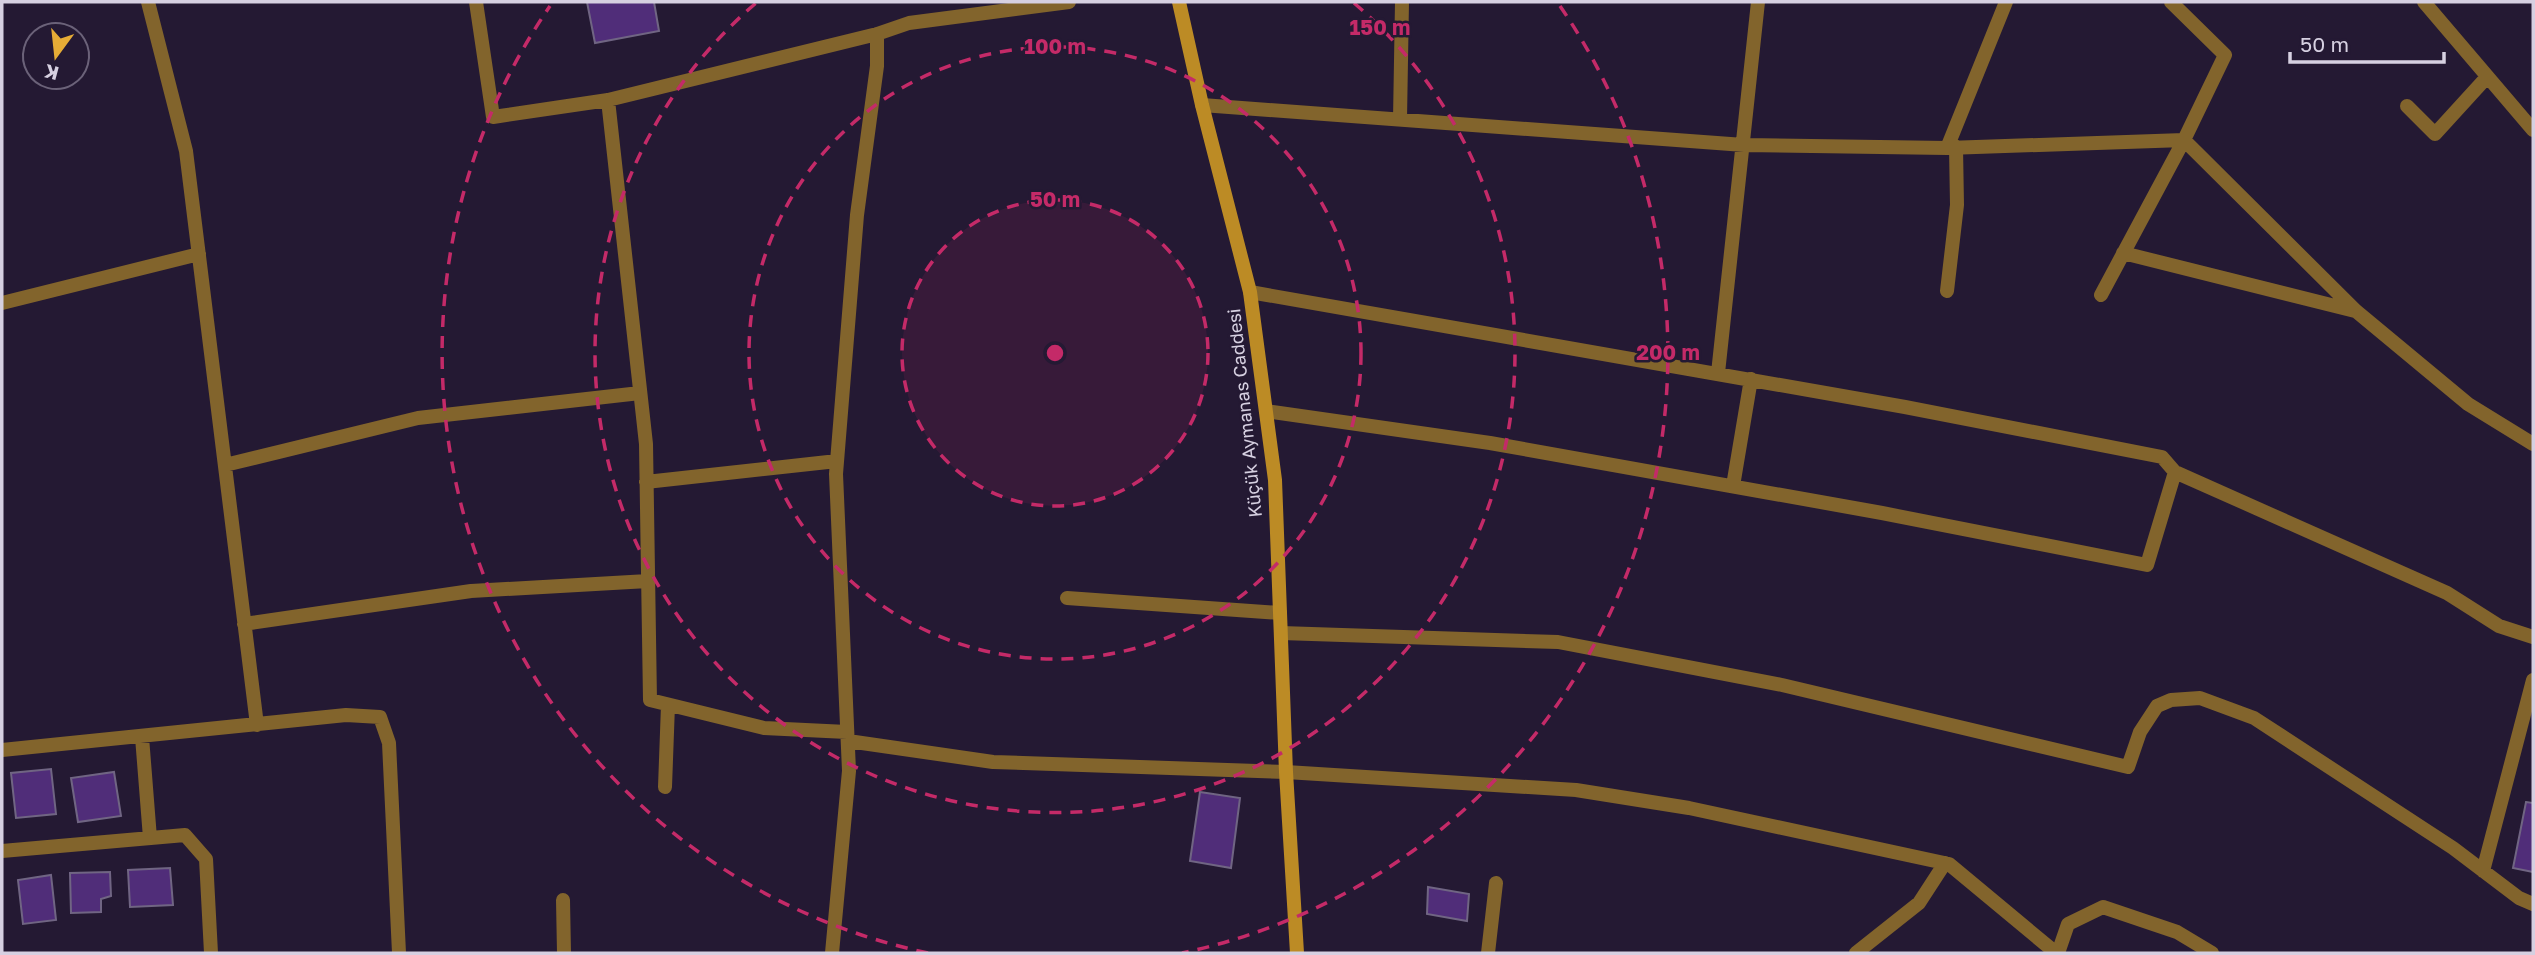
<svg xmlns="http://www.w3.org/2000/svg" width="2535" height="955" viewBox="0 0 2535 955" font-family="'Golos Text',sans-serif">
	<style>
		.building { fill: #502d79; stroke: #706583; stroke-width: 2 }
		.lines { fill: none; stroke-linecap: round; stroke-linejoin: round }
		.street { stroke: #82642c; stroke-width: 14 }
		.secondary { stroke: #bc8b25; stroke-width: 14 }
		.ring { fill: none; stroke: #c42a68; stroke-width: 3.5; stroke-dasharray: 12 9 }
		.labels { text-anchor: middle; stroke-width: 5; stroke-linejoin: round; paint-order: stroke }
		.street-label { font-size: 18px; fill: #d6d0e1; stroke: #241933 }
		.centre { fill: #c42a68; stroke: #241933; stroke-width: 3.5 }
		.ring-label { font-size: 21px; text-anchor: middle; font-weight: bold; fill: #c42a68; stroke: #241933; stroke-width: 5; stroke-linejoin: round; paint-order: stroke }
	</style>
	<rect width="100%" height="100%" fill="#241933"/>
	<path class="building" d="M 587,2 L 654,2 L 659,31 L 595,43 Z
		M 51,769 L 56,814 L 16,818 L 11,773 Z
		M 114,772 L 121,816 L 78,822 L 71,778 Z
		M 1200,792 L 1240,798 L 1231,868 L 1190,861 Z
		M 2526,802 L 2533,803 L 2533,872 L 2513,868 Z
		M 170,868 L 173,905 L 130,907 L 128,870 Z
		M 110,872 L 111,896 L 101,899 L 101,912 L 71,913 L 70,873 Z
		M 51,875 L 56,920 L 23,924 L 18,880 Z
		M 1428,887 L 1469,894 L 1467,921 L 1427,914 Z"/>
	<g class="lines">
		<path class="street" d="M 148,2 L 186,151 L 257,725
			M 476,2 L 493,117 L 608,100 L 877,34 L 909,23 L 1069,2
			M 2424,2 L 2533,130
			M 608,100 L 646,444 L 650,700 L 764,728 L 847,732
			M 1202,105 L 1744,145 L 1947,148 L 2184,140 L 2356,311 L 2468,404 L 2533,444
			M 2407,106 L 2435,134 L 2487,77
			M 1400,119 L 1402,2
			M 1947,148 L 2006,2
			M 2123,253 L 2355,311
			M 1947,291 L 1957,205 L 1956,147
			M 1250,292 L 1905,407 L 2162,457 L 2175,472 L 2447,593 L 2499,626 L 2533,637
			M 2101,295 L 2184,140 L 2225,55 L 2171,2
			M 2,303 L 199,254
			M 1718,373 L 1758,2
			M 1266,411 L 1490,443 L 1882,513 L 2147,565 L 2175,472
			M 225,465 L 418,418 L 640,393
			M 646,482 L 837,461
			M 1733,486 L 1751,379
			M 1067,598 L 1280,613
			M 244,624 L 471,591 L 648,581
			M 1281,633 L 1558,642 L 1782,685 L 2128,767 L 2140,732 L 2157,706 L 2171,700 L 2200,698 L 2254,718 L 2453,848 L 2519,898 L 2533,904
			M 142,737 L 150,838
			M 848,741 L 993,762 L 1286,772 L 1576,790 L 1689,808 L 1949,864 L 2056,953
			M 2,750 L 346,715 L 380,717 L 389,743 L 399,953
			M 665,787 L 668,705
			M 2,851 L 185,835 L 206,859 L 211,953
			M 2483,871 L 2533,680
			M 563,900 L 564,953
			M 832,953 L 849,771 L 836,474 L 857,215 L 877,66 L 877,34
			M 1488,953 L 1496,883
			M 1856,953 L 1919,903 L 1945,863
			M 2058,953 L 2068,924 L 2103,907 L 2177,932 L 2212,953"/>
		<path class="secondary" d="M 1179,2 L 1202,105 L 1250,292 L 1275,480 L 1286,772 L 1297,953"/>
	</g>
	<circle cx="1055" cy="353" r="153" fill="#c42a68" fill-opacity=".12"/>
	<g class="ring">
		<circle cx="1055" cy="353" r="153"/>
		<circle cx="1055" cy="353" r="306"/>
		<path d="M1354 3A460 460 0 1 1 756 3"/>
		<path d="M928 953A613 613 0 0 1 550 6M1560 6A613 613 0 0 1 1182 953"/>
	</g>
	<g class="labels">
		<g class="street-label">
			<text transform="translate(1245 413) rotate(-96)" y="6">Küçük Aymanas Caddesi</text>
		</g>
	</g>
	<circle cx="1055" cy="353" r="10" class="centre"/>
	<g class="ring-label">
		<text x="1380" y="35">150 m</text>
		<text x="1055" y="54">100 m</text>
		<text x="1055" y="207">50 m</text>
		<text x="1668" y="360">200 m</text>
	</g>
	<rect width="2535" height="955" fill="none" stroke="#d6d0e1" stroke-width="7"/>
	<g transform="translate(56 56) rotate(195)"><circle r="33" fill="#241933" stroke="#6b6279" stroke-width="2"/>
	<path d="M0-5L12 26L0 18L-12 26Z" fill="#e6ac36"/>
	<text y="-10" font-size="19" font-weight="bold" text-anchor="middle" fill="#d6d0e1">K</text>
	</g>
	<path d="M2290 52v10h154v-10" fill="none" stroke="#d6d0e1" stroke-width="3.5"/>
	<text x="2300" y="52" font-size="21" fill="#d6d0e1" stroke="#241933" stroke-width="5" paint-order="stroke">50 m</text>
</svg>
